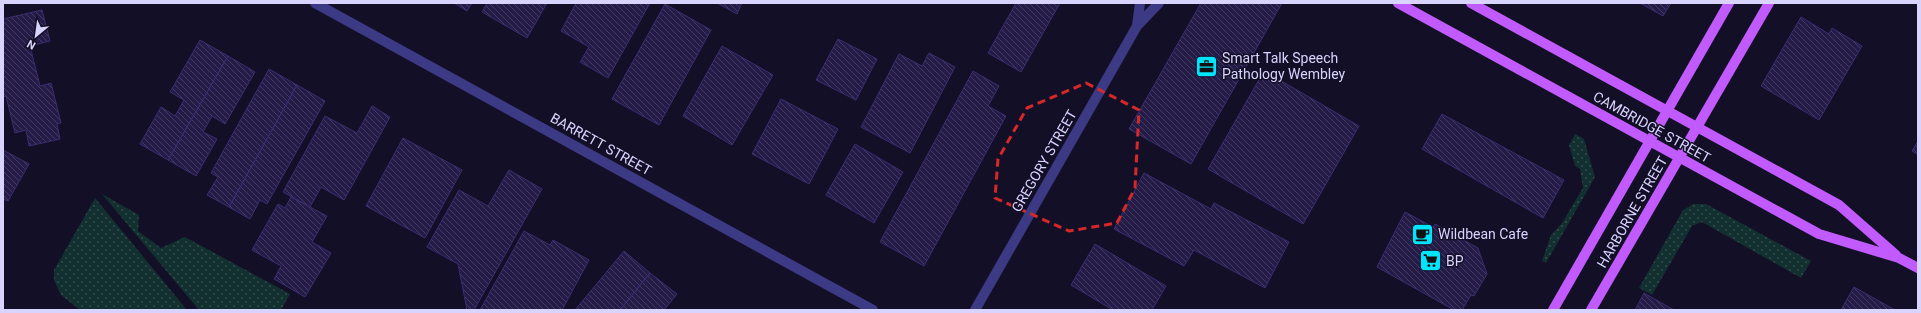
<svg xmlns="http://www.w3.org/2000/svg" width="1921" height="313" viewBox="0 0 1921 313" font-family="Roboto,sans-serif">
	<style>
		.grass { fill: url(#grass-dots) }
		.building { fill: url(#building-back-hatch); stroke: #3b2d73 }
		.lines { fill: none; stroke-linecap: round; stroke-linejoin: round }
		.minor { stroke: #3d3a85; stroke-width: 10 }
		.major { stroke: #c25bff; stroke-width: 10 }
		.marked { fill: none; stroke: #d62828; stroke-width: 3; stroke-dasharray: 8 5; stroke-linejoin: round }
		.labels { text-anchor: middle; stroke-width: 3; stroke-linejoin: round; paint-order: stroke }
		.poi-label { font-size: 14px; fill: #d9d4ff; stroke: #130f26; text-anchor: start }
		.street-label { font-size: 14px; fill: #d9d4ff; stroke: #130f26 }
	</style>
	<defs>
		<pattern id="grass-dots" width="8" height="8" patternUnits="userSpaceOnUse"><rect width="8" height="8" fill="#12302f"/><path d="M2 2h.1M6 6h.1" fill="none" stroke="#344d4e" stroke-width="1.8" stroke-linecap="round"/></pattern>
		<pattern id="building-back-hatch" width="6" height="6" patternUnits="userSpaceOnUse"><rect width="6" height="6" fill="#241b47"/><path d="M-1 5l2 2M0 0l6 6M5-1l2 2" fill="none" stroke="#433b63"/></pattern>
	</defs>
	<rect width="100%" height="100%" fill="#130f26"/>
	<path class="grass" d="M 1575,134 L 1584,139 L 1595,177 L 1546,263 L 1542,261 L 1551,235 L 1562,223 L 1583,188 L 1580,169 L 1575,166 L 1569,145 Z
		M 102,194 L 139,215 L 138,231 L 161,248 L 185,237 L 290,294 L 281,310 L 199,310 Z
		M 95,198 L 187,310 L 80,310 L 61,295 L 54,280 L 54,270 Z
		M 1693,204 L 1706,204 L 1811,261 L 1801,278 L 1702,222 L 1692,226 L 1652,295 L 1639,288 L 1683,210 Z"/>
	<path class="building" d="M 454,3 L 472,3 L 467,11 Z
		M 487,3 L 547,3 L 527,38 L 482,12 Z
		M 576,3 L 650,3 L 608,78 L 580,62 L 589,47 L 561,31 Z
		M 717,3 L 742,3 L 737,14 Z
		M 1016,3 L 1060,3 L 1021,72 L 988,53 Z
		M 1201,3 L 1282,3 L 1191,164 L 1129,129 Z
		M 1640,3 L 1671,3 L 1663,16 Z
		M 665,4 L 711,30 L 659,125 L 612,99 Z
		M 42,10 L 50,41 L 30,46 L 40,86 L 51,83 L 61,123 L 57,124 L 60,139 L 29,146 L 26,130 L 15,133 L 6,96 L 3,97 L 3,19 Z
		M 1801,17 L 1829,34 L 1832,28 L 1862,46 L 1819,120 L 1761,86 Z
		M 838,39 L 877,59 L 856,100 L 816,80 Z
		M 200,40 L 228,56 L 168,160 L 140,144 L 161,107 L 175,116 L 184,100 L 170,92 Z
		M 722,46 L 773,75 L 732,145 L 683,116 Z
		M 929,53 L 955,67 L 910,153 L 861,127 L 899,54 L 922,66 Z
		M 228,56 L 255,72 L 225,124 L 212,116 L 203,132 L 217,139 L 196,176 L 168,160 Z
		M 269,69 L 297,85 L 229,207 L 207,195 L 218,177 L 211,173 Z
		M 973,71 L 999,86 L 988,106 L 1006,116 L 924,266 L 880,242 Z
		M 1264,71 L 1359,126 L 1303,224 L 1208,169 Z
		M 297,85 L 325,101 L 267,204 L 260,200 L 250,219 L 229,207 Z
		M 781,99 L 838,129 L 809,184 L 752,154 Z
		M 372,106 L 390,117 L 344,200 L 321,187 L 310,207 L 283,192 L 325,116 L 357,133 Z
		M 1442,114 L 1564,180 L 1543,218 L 1422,149 Z
		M 403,138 L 462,170 L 425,238 L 366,206 Z
		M 1918,141 L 1918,155 L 1912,151 Z
		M 855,144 L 903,172 L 874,223 L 826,195 Z
		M 3,150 L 29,164 L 8,201 L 3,199 Z
		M 509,170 L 542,189 L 474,310 L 467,310 L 458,264 L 427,247 L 459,190 L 488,206 Z
		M 1144,173 L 1211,209 L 1214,203 L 1289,242 L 1265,288 L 1194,250 L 1184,266 L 1114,229 Z
		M 291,197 L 327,216 L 312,242 L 331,253 L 305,297 L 274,279 L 281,266 L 252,250 L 278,204 L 285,208 Z
		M 1405,212 L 1433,227 L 1435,224 L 1478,248 L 1487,274 L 1474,296 L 1471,295 L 1462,310 L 1454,310 L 1377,267 Z
		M 524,231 L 550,245 L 553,240 L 589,260 L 562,310 L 480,310 Z
		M 1095,244 L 1166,286 L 1152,310 L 1113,310 L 1071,285 Z
		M 624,251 L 650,273 L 620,310 L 575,310 Z
		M 650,273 L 677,294 L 664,310 L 620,310 Z
		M 1854,287 L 1895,310 L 1841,310 Z
		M 1644,293 L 1674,310 L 1635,310 Z"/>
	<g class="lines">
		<path class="minor" d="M 315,3 L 873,310
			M 1137,26 L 1140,3
			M 975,310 L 1137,26 L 1159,3"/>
		<path class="major" d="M 1398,3 L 1819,234 L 1899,258 L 1918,268
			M 1471,3 L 1839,205 L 1896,255
			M 1553,310 L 1729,3
			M 1591,310 L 1769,3"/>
	</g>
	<path class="marked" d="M 1086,83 L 1139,110 L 1135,188 L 1117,223 L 1069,231 L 995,198 L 998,159 L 1027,108 Z"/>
	<defs>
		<symbol id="office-square" viewBox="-11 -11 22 22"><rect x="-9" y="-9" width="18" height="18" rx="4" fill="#00e5ff" stroke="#130f26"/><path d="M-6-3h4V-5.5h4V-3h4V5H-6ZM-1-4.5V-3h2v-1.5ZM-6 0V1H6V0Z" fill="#111"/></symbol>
		<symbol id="cafe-square" viewBox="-11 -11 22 22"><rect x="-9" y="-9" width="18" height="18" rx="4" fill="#00e5ff" stroke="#130f26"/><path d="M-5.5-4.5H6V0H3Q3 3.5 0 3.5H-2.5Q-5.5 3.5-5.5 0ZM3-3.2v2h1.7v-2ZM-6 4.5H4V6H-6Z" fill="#111"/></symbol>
		<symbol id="supermarket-square" viewBox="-11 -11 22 22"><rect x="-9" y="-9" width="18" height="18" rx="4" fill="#00e5ff" stroke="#130f26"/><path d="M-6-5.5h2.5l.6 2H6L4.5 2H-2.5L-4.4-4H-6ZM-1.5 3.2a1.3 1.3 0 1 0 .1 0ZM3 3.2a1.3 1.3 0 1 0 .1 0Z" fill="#111"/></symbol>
	</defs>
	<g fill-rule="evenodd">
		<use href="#office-square" x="1194" y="54" width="25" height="25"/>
		<use href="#cafe-square" x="1410" y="222" width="25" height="25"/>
		<use href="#supermarket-square" x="1418" y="248" width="25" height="25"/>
	</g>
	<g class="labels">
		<g class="poi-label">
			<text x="1222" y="63">Smart Talk Speech<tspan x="1222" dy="16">Pathology Wembley</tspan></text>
			<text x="1438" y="239">Wildbean Cafe</text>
			<text x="1446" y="266">BP</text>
		</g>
		<g class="street-label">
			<text transform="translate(1652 127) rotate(29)" y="5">CAMBRIDGE STREET</text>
			<text transform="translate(601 144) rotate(29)" y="5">BARRETT STREET</text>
			<text transform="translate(1044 161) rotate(-60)" y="5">GREGORY STREET</text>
			<text transform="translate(1632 212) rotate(-60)" y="5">HARBORNE STREET</text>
		</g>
	</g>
	<rect width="1921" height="313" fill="none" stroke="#d9d4ff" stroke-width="8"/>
	<g transform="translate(36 36) rotate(209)" stroke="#130f26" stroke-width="3" paint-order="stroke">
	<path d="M0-3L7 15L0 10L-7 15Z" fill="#d9d4ff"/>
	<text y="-6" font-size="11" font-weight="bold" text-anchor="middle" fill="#d9d4ff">N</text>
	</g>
</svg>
